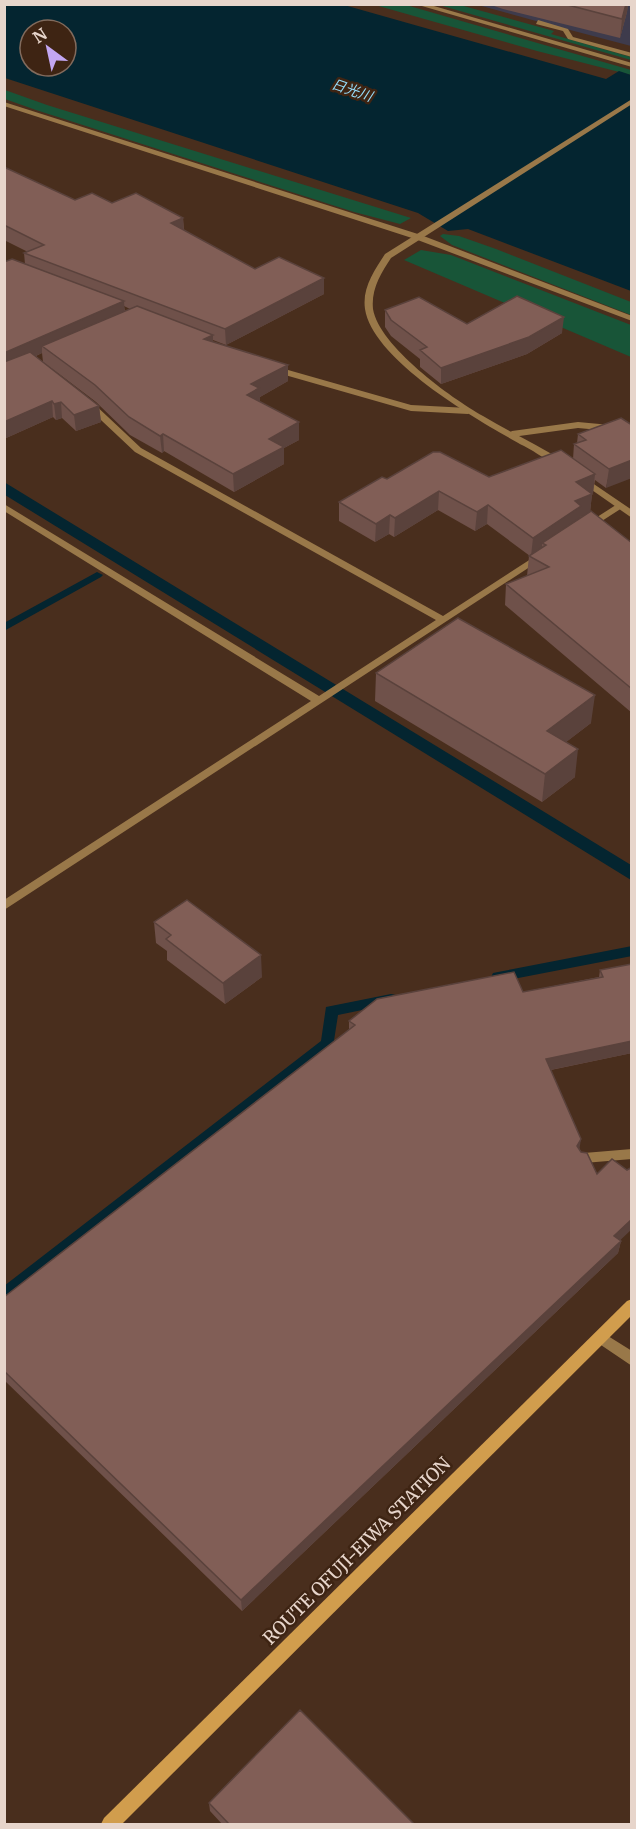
<svg xmlns="http://www.w3.org/2000/svg" width="636" height="1829" viewBox="0 0 636 1829" font-family="Merriweather,'Noto Sans JP',serif">
	<style>
		.education { fill: #3e3b4c }
		.green { fill: #185538 }
		.water { fill: #042530; fill-rule: evenodd }
		.lines { fill: none; stroke-linecap: round; stroke-linejoin: round }
		.stream { fill: #042530; fill-rule: evenodd }
		.service { fill: #997849; fill-rule: evenodd }
		.minor { fill: #997849; fill-rule: evenodd }
		.tertiary { fill: #997849; fill-rule: evenodd }
		.secondary { fill: #d19d4d; fill-rule: evenodd }
		.wall { fill: #6f514a; fill-rule: evenodd }
		.shaded-wall { fill: #5a423c }
		.building { fill: #815e56; stroke: #5a423c; stroke-width: 1.5 }
		.labels { text-anchor: middle; stroke-width: 5; stroke-linejoin: round; paint-order: stroke }
		.far-water-label { font-size: 14px; font-style: italic; fill: #95ddfc; stroke: #3e2413 }
		.near-street-label { font-size: 18px; fill: #e7d5cb; stroke: #3e2413 }
	</style>
	<rect width="100%" height="100%" fill="#492e1d"/>
	<path class="education" d="M 478,5 L 631,5 L 631,46 L 536,21 Z"/>
	<path class="green" d="M 375,5 L 406,5 L 631,70 L 631,75 L 537,51 Z
		M 439,5 L 460,5 L 554,31 L 551,34 L 631,57 L 631,60 Z
		M 5,90 L 47,105 L 411,218 L 400,224 L 354,212 L 36,110 L 5,99 Z
		M 443,234 L 459,236 L 496,249 L 631,302 L 631,315 L 452,245 L 440,236 Z
		M 421,250 L 451,255 L 631,325 L 631,357 L 404,260 Z"/>
	<path class="water" d="M 5,4 L 344,5 L 606,79 L 619,71 L 631,75 L 631,291 L 468,229 L 448,231 L 418,213 L 5,78 ZM 30,30 L 66,30 L 66,66 L 30,66 Z
		M 4,482 L 631,865 L 631,880 L 5,495 Z"/>
	<g class="lines">
		<path class="stream" d="M 97,572 L 103,575 L 101,577 L 4,631 L 4,623 Z
			M 632,946 L 632,956 L 498,982 L 493,981 L 491,977 L 493,973 L 498,972 Z
			M 391,994 L 396,995 L 398,999 L 396,1003 L 338,1015 L 333,1047 L 10,1301 L 4,1303 L 4,1286 L 321,1041 L 326,1007 Z"/>
		<path class="service" d="M 538,20 L 568,29 L 573,37 L 632,53 L 632,57 L 568,39 L 563,31 L 536,24 Z
			M 632,1149 L 632,1159 L 584,1163 L 579,1162 L 577,1158 L 579,1154 L 584,1153 Z
			M 600,1331 L 632,1351 L 632,1366 L 595,1341 L 593,1337 L 595,1333 Z"/>
		<path class="minor" d="M 415,4 L 427,4 L 632,63 L 632,67 Z
			M 4,102 L 421,235 L 632,316 L 632,321 L 415,239 L 4,106 Z
			M 274,366 L 411,405 L 468,408 L 472,411 L 468,414 L 411,411 L 271,371 L 271,367 Z
			M 88,400 L 91,401 L 141,448 L 443,616 L 537,555 L 540,554 L 545,557 L 4,910 L 4,900 L 311,701 L 4,511 L 4,504 L 319,696 L 436,620 L 135,452 L 85,405 L 85,401 Z
			M 578,422 L 632,427 L 632,433 L 578,428 L 512,437 L 507,434 L 512,431 Z
			M 619,503 L 624,506 L 622,508 L 591,528 L 585,528 L 583,526 Z"/>
		<path class="tertiary" d="M 632,99 L 632,104 L 391,258 C 381,273 371,289 373,309 C 379,346 451,398 483,416 C 509,432 537,444 563,461 L 563,465 L 560,466 C 548,462 536,452 524,446 C 480,422 373,361 365,309 C 362,288 374,271 385,254 Z
			M 582,476 L 632,510 L 632,518 L 579,481 L 579,477 Z"/>
		<path class="secondary" d="M 632,1299 L 632,1315 L 122,1824 L 101,1824 L 104,1818 L 627,1301 Z"/>
	</g>
	<path class="wall" d="M 488,4 L 628,4 L 627,12 L 620,38 L 503,9 Z
		M 4,167 L 75,200 L 112,203 L 183,218 L 184,230 L 255,269 L 324,294 L 226,345 L 213,340 L 213,342 L 288,365 L 288,381 L 260,397 L 260,402 L 299,440 L 284,448 L 284,464 L 234,492 L 164,451 L 162,453 L 130,435 L 96,402 L 46,364 L 99,406 L 101,422 L 76,431 L 62,418 L 56,420 L 53,417 L 4,439 L 4,262 L 25,264 L 24,253 L 28,252 L 4,240 ZM 124,306 L 130,309 L 125,311 ZM 42,353 L 43,362 L 36,356 Z
		M 385,310 L 467,324 L 562,333 L 527,354 L 441,384 L 420,367 L 420,359 L 391,336 L 385,327 Z
		M 621,418 L 606,488 L 595,480 L 593,493 L 592,494 L 590,512 L 632,543 L 632,713 L 505,605 L 506,584 L 527,576 L 529,556 L 530,556 L 487,524 L 475,531 L 438,510 L 394,537 L 389,534 L 375,542 L 339,521 L 339,502 L 387,479 L 489,477 L 573,459 L 574,444 L 577,443 L 578,434 Z
		M 376,673 L 591,723 L 566,742 L 575,777 L 542,802 L 375,701 Z
		M 154,922 L 262,977 L 225,1004 L 167,960 L 167,951 L 156,943 Z
		M 632,964 L 632,1053 L 551,1070 L 580,1150 L 621,1241 L 618,1253 L 242,1611 L 4,1380 L 4,1297 L 349,1030 L 349,1021 L 523,992 L 599,977 L 600,970 Z
		M 209,1803 L 414,1824 L 222,1824 L 210,1811 Z"/>
	<path class="shaded-wall" d="M 626,4 L 628,4 L 627,12 L 620,38 L 622,19 Z
		M 183,218 L 184,234 L 171,223 Z
		M 324,278 L 324,294 L 226,345 L 225,329 Z
		M 124,301 L 125,317 L 42,346 L 42,353 L 4,370 L 4,353 Z
		M 564,317 L 562,333 L 527,354 L 441,384 L 441,368 Z
		M 213,335 L 213,352 L 204,339 Z
		M 288,365 L 288,381 L 260,397 L 260,406 L 247,395 L 251,384 Z
		M 52,401 L 53,417 L 4,439 L 4,422 Z
		M 61,402 L 62,418 L 56,420 L 54,404 Z
		M 99,406 L 101,422 L 76,431 L 74,415 Z
		M 299,422 L 299,440 L 284,448 L 284,464 L 234,492 L 233,474 L 269,439 Z
		M 163,434 L 164,451 L 162,453 L 160,436 Z
		M 632,460 L 632,478 L 606,488 L 609,469 Z
		M 595,474 L 593,493 L 574,501 L 576,482 Z
		M 439,491 L 438,510 L 394,537 L 395,518 Z
		M 592,494 L 590,513 L 580,517 L 579,525 L 546,545 L 542,543 L 542,550 L 531,556 L 533,538 L 575,501 Z
		M 488,505 L 487,524 L 475,531 L 477,512 Z
		M 390,515 L 389,534 L 375,542 L 376,524 Z
		M 595,695 L 591,723 L 544,759 L 547,731 Z
		M 578,749 L 575,777 L 542,802 L 545,774 Z
		M 261,955 L 262,977 L 225,1004 L 223,983 Z
		M 632,1041 L 632,1053 L 545,1071 L 546,1059 Z
		M 581,1139 L 579,1152 L 577,1146 Z
		M 632,1219 L 632,1229 L 612,1248 L 614,1236 Z
		M 621,1241 L 618,1253 L 242,1611 L 241,1600 Z"/>
	<path class="building" d="M 564,4 L 626,4 L 622,19 Z
		M 4,167 L 75,200 L 92,193 L 112,203 L 136,193 L 183,218 L 171,223 L 255,269 L 279,257 L 324,278 L 225,329 L 24,253 L 44,245 L 4,225 Z
		M 12,259 L 124,301 L 4,353 L 4,262 Z
		M 517,296 L 564,317 L 529,337 L 441,368 L 420,350 L 427,347 L 391,320 L 385,310 L 419,297 L 467,324 Z
		M 137,306 L 213,335 L 204,339 L 288,365 L 251,384 L 259,388 L 247,395 L 299,422 L 269,439 L 284,447 L 233,474 L 163,434 L 160,436 L 129,417 L 95,385 L 42,346 Z
		M 30,352 L 99,406 L 74,415 L 61,402 L 54,404 L 52,401 L 4,422 L 4,362 Z
		M 621,418 L 632,425 L 632,460 L 609,469 L 574,444 L 586,440 L 578,434 Z
		M 561,450 L 595,474 L 576,482 L 592,494 L 575,501 L 581,506 L 533,538 L 488,505 L 477,512 L 439,491 L 395,518 L 390,515 L 376,524 L 339,502 L 382,477 L 387,479 L 433,452 L 440,452 L 489,477 Z
		M 591,511 L 632,543 L 632,689 L 506,584 L 549,567 L 529,556 L 546,545 L 542,543 Z
		M 458,618 L 595,695 L 547,731 L 578,749 L 545,774 L 376,673 Z
		M 187,900 L 261,955 L 223,983 L 166,939 L 171,935 L 154,922 Z
		M 632,964 L 632,1041 L 546,1059 L 581,1139 L 577,1146 L 581,1152 L 587,1153 L 597,1174 L 612,1159 L 627,1170 L 632,1167 L 632,1219 L 614,1236 L 621,1241 L 241,1600 L 4,1371 L 4,1297 L 355,1025 L 349,1021 L 377,999 L 514,972 L 523,992 L 603,977 L 600,970 Z
		M 300,1710 L 414,1824 L 229,1824 L 209,1803 Z"/>
	<g class="labels">
		<g class="far-water-label">
			<text transform="translate(352 90) rotate(19)" y="5">日光川</text>
		</g>
		<g class="near-street-label">
			<text transform="translate(357 1551) rotate(-45)" y="6">ROUTE OFUJI-EIWA STATION</text>
		</g>
	</g>
	<rect width="636" height="1829" fill="none" stroke="#e7d5cb" stroke-width="12"/>
	<g transform="translate(48 48) rotate(327)"><circle r="28" fill="#3e2413" stroke="#826b5d" stroke-width="1.5"/>
	<path d="M0-4.5L10 22L0 15L-10 22Z" fill="#c3a7f2"/>
	<text y="-9" font-size="16" font-weight="bold" text-anchor="middle" fill="#e7d5cb">N</text>
	</g>
</svg>
